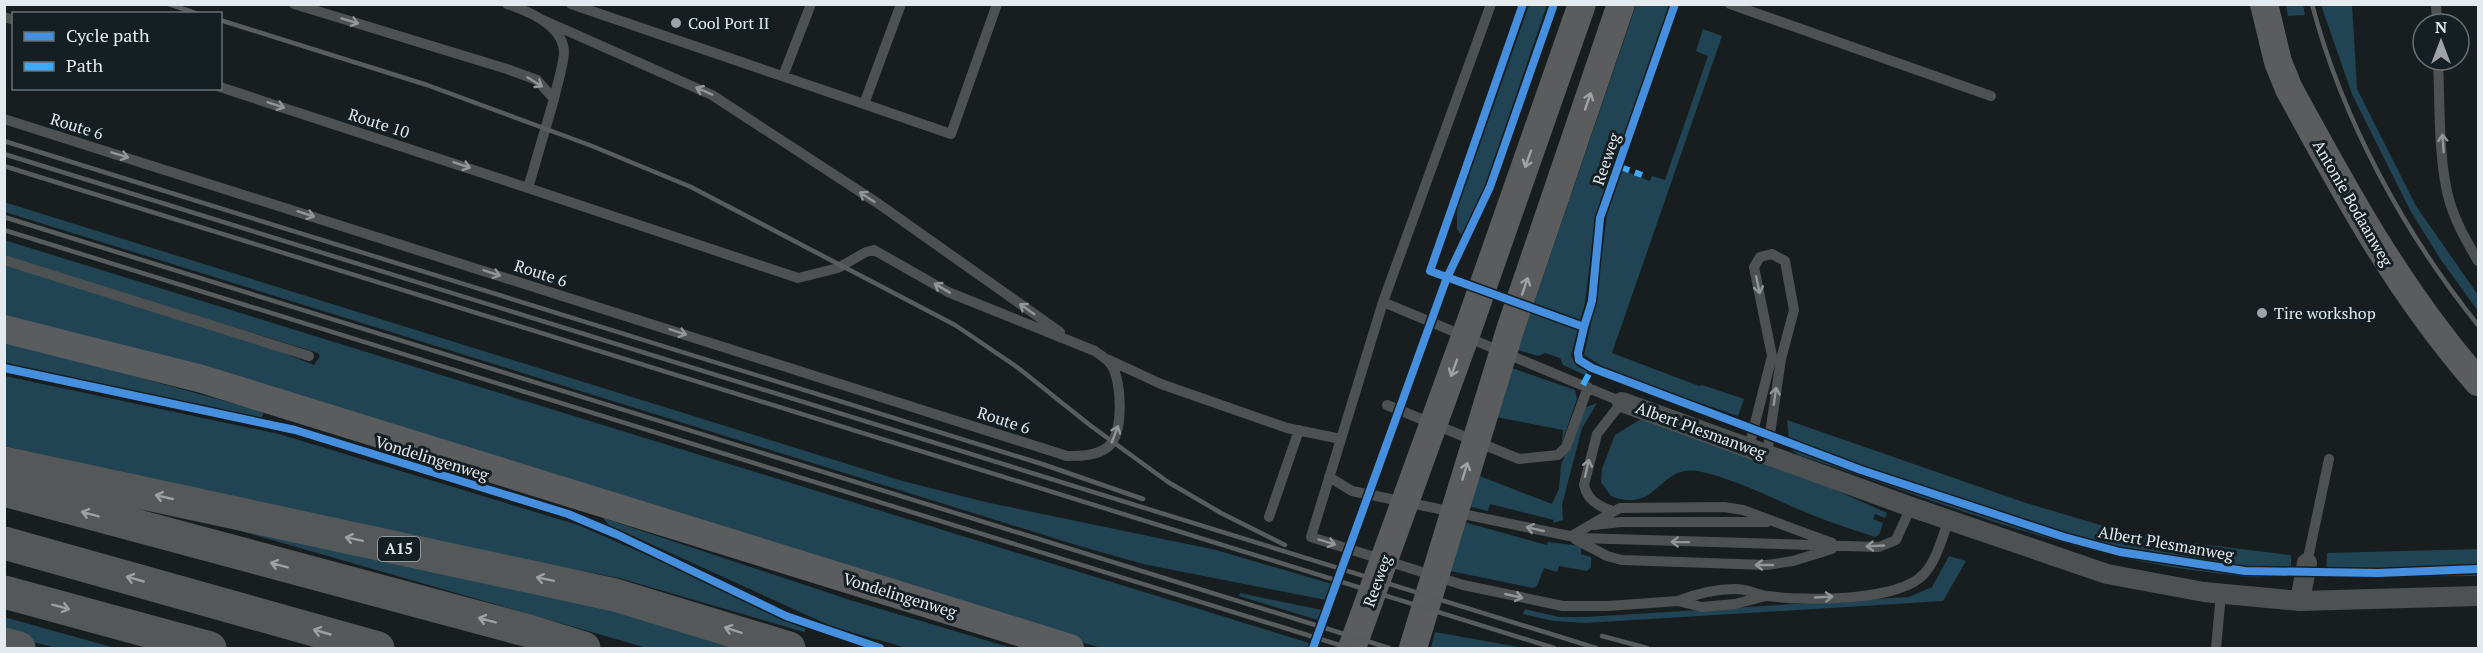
<svg xmlns="http://www.w3.org/2000/svg" width="2483" height="653" viewBox="0 0 2483 653" font-family="'PT Serif',serif">
	<style>
		.green { fill: #204454 }
		.lines { fill: none; stroke-linecap: round; stroke-linejoin: round }
		.lane { stroke: #4e5152; stroke-width: 10 }
		.street { stroke: #4e5152; stroke-width: 20 }
		.secondary { stroke: #5a5c5d; stroke-width: 28 }
		.highway { stroke: #545859; stroke-width: 33 }
		.rail { stroke: #595c5d; stroke-width: 4.5 }
		.quiet { stroke: #3fa9f5; stroke-width: 6; stroke-dasharray: 12 6; stroke-linecap: butt }
		.cycleway-casing { stroke: #151f23; stroke-width: 11 }
		.cycleway { stroke: #468fdf; stroke-width: 8 }
		.oneway { stroke: #929698 }
		.oneway2 { stroke: #9fa3a6 }
		.oneway3 { stroke: #9ca1a4 }
		.poi-dot { fill: #9da3a6; stroke: #151f23; stroke-width: 2 }
		.labels { text-anchor: middle; stroke-width: 6; stroke-linejoin: round; paint-order: stroke }
		.shield { fill: #151f23; stroke: #a6adb1; stroke-width: 1.5 }
		.shield-label { font-size: 15px; font-weight: bold; fill: #e4eaee }
		.poi-label { font-size: 16px; fill: #e4eaee; stroke: #151f23; text-anchor: start }
		.street-label { font-size: 16px; fill: #e4eaee; stroke: #151f23 }
	</style>
	<rect width="100%" height="100%" fill="#181e20"/>
	<path class="green" d="M 1529,5 L 1547,5 L 1481,198 L 1462,236 L 1457,229 L 1457,209 Z
		M 1636,5 L 1669,5 L 1595,220 L 1585,303 L 1580,320 L 1534,303 Z
		M 2286,5 L 2303,5 L 2305,15 L 2288,16 Z
		M 2321,5 L 2352,5 L 2357,89 L 2416,206 L 2478,295 L 2478,311 L 2441,260 L 2410,210 L 2352,94 Z
		M 1703,29 L 1722,36 L 1612,353 L 1699,386 L 1702,385 L 1744,399 L 1738,416 L 1615,374 L 1584,355 L 1596,300 L 1607,214 L 1622,170 L 1650,181 L 1652,176 L 1665,180 L 1708,56 L 1696,51 Z
		M 4,202 L 899,480 L 985,502 L 1216,550 L 1332,584 L 1326,600 L 1143,564 L 1076,545 L 5,212 Z
		M 4,240 L 1309,643 L 1307,648 L 1101,648 L 5,317 L 5,263 L 266,346 L 314,365 L 320,356 L 318,353 L 5,257 Z
		M 1531,311 L 1578,329 L 1571,356 L 1578,367 L 1588,371 L 1585,375 L 1563,365 L 1560,358 L 1545,353 L 1538,356 L 1518,350 Z
		M 4,340 L 264,412 L 261,419 L 5,365 Z
		M 1512,368 L 1575,390 L 1577,399 L 1562,442 L 1563,430 L 1496,417 Z
		M 5,376 L 279,434 L 578,525 L 716,585 L 806,629 L 804,632 L 619,578 L 423,540 L 5,446 Z
		M 1597,403 L 1582,428 L 1562,505 L 1563,520 L 1553,523 L 1554,520 L 1490,504 L 1488,511 L 1468,506 L 1477,475 L 1552,504 L 1559,489 L 1561,465 L 1584,408 Z
		M 1641,419 L 1806,477 L 1887,513 L 1885,518 L 1875,514 L 1873,519 L 1883,523 L 1879,535 L 1875,537 C 1852,529 1828,522 1805,512 C 1771,498 1734,478 1697,471 C 1658,465 1657,515 1611,496 L 1601,482 L 1602,469 L 1615,435 Z
		M 1787,420 L 2026,503 L 2117,530 L 2168,540 L 2291,555 L 2291,571 C 2267,582 2241,576 2215,573 C 2071,557 1935,500 1799,455 L 1790,449 Z
		M 603,518 L 850,600 L 1012,648 L 907,648 L 833,627 L 609,525 Z
		M 206,521 L 570,599 L 751,648 L 647,648 Z
		M 1464,522 L 1547,545 L 1548,542 L 1581,546 L 1581,554 L 1591,557 L 1591,567 L 1587,571 L 1559,566 L 1557,572 L 1544,568 L 1537,586 L 1533,588 L 1450,571 Z
		M 2478,549 L 2478,576 L 2326,577 L 2327,553 Z
		M 1949,556 L 1966,561 L 1943,601 L 1585,623 L 1553,621 L 1523,614 L 1525,609 L 1559,617 L 1586,617 L 1909,597 L 1932,587 Z
		M 1240,593 L 1322,610 L 1318,620 L 1239,596 Z
		M 4,617 L 115,648 L 57,648 L 5,635 Z
		M 1435,632 L 1524,648 L 1431,648 Z"/>
	<g class="lines">
		<path class="lane" d="M 294,4 L 507,69 L 537,80 L 554,99 C 557,84 563,68 564,53 C 564,26 528,11 507,4
			M 571,4 L 864,104 L 901,4
			M 1491,4 L 1383,302 L 1311,537 L 1463,585 L 1563,606 L 1608,606 L 1678,601 L 1702,607 L 1735,604 L 1766,596
			M 1730,4 L 1991,96
			M 2436,4 L 2437,24
			M 4,17 L 14,20
			M 543,20 L 712,95 L 876,202 L 1060,332
			M 2438,60 C 2440,102 2438,164 2450,203 C 2456,223 2467,242 2478,261
			M 783,76 L 811,4
			M 220,87 L 528,188
			M 864,104 L 951,134 L 997,4
			M 4,119 L 1067,456 C 1081,456 1096,456 1108,447 C 1124,434 1122,383 1112,366 C 1108,359 1101,356 1095,351 L 948,292 L 874,250 L 866,252 L 838,268 L 798,278 L 528,188 L 554,99
			M 4,260 L 309,356
			M 1383,302 L 1622,402 L 1597,434 L 1584,485 C 1587,500 1599,507 1613,511
			M 1107,359 L 1161,384 L 1287,428 L 1341,439
			M 1387,405 L 1519,459 L 1558,455 L 1566,447 L 1588,387
			M 1749,447 L 1772,356 L 1754,267 L 1760,257 L 1772,254 L 1785,261 L 1794,310 L 1781,359 L 1767,454
			M 1329,477 L 1352,491 L 1579,538 L 1879,547 L 1896,540 L 1911,507
			M 1269,517 L 1299,430
			M 1594,525 L 1621,522 L 1767,522
			M 1573,535 L 1620,508 L 1724,507 L 1743,510 L 1832,543
			M 1575,539 L 1607,556 L 1622,560 L 1767,565 L 1793,561 L 1832,549
			M 2307,563 L 2329,459
			M 1678,601 C 1698,593 1715,589 1736,589 C 1747,589 1757,595 1768,596 C 1804,601 1898,602 1924,574 C 1937,560 1942,537 1949,520
			M 2216,648 L 2221,594"/>
		<path class="street" d="M 1622,402 L 1911,507 L 2107,574 L 2204,592 L 2300,601 L 2478,596
			M 2300,601 L 2307,563"/>
		<path class="secondary" d="M 2264,4 L 2278,62 L 2289,89 C 2347,195 2398,290 2478,382
			M 4,329 L 202,379 L 1070,648
			M 1352,648 L 1469,326 L 1582,4
			M 1413,648 L 1510,330 L 1621,4"/>
		<path class="highway" d="M 4,463 L 615,595 L 789,648
			M 4,490 L 529,631 L 584,648
			M 4,543 L 378,648
			M 4,592 L 210,648
			M 4,644 L 19,648"/>
		<path class="rail" d="M 169,4 L 198,14
			M 2312,4 C 2342,119 2404,233 2478,325
			M 220,20 L 427,85 L 592,146 L 691,187 L 955,325 L 1017,367 L 1091,426 L 1168,482 L 1221,513 L 1285,545
			M 4,141 L 1042,464 L 1143,499
			M 4,154 L 1596,648
			M 4,166 L 1554,648
			M 4,217 L 1389,648
			M 4,230 L 1349,648
			M 1602,636 L 1647,648"/>
		<path class="quiet" d="M 1618,166 L 1642,175
			M 1583,385 L 1592,368"/>
		<defs>
			<path id="cycleway" d="M 1523,4 L 1430,271 L 1584,327 L 1578,353 L 1579,360 L 1592,368 L 1861,470 L 2064,537 L 2120,552 L 2245,571 L 2378,573 L 2478,569
				M 1584,327 L 1592,301 L 1600,218 L 1675,4
				M 4,368 L 295,430 L 568,514 L 618,535 L 786,616 L 880,648
				M 1313,648 L 1446,280 L 1490,187 L 1554,4"/>
		</defs>
		<use href="#cycleway" class="cycleway-casing"/>
		<use href="#cycleway" class="cycleway"/>
	</g>
	<defs><path id="oneway-shaft" d="M-6 0H5M1.5-3L5.5 0L1.5 3" fill="none" stroke-width="1.6" stroke-linecap="round" stroke-linejoin="round" transform="scale(1.5)"/></defs>
	<g class="oneway">
		<use href="#oneway-shaft" transform="translate(350 21) rotate(17)"/>
		<use href="#oneway-shaft" transform="translate(535 82) rotate(32)"/>
		<use href="#oneway-shaft" transform="translate(704 91) rotate(-156)"/>
		<use href="#oneway-shaft" transform="translate(276 105) rotate(18)"/>
		<use href="#oneway-shaft" transform="translate(2443 143) rotate(-94)"/>
		<use href="#oneway-shaft" transform="translate(120 155) rotate(17)"/>
		<use href="#oneway-shaft" transform="translate(462 165) rotate(19)"/>
		<use href="#oneway-shaft" transform="translate(867 197) rotate(-147)"/>
		<use href="#oneway-shaft" transform="translate(306 214) rotate(18)"/>
		<use href="#oneway-shaft" transform="translate(492 273) rotate(18)"/>
		<use href="#oneway-shaft" transform="translate(1758 285) rotate(78)"/>
		<use href="#oneway-shaft" transform="translate(942 288) rotate(-149)"/>
		<use href="#oneway-shaft" transform="translate(1027 309) rotate(-145)"/>
		<use href="#oneway-shaft" transform="translate(678 332) rotate(18)"/>
		<use href="#oneway-shaft" transform="translate(1775 396) rotate(-82)"/>
		<use href="#oneway-shaft" transform="translate(1115 434) rotate(-69)"/>
		<use href="#oneway-shaft" transform="translate(1587 468) rotate(-77)"/>
		<use href="#oneway-shaft" transform="translate(1535 529) rotate(-167)"/>
		<use href="#oneway-shaft" transform="translate(1327 542) rotate(17)"/>
		<use href="#oneway-shaft" transform="translate(1680 542) rotate(-179)"/>
		<use href="#oneway-shaft" transform="translate(1875 546) rotate(177)"/>
		<use href="#oneway-shaft" transform="translate(1764 565) rotate(180)"/>
		<use href="#oneway-shaft" transform="translate(1514 596) rotate(13)"/>
		<use href="#oneway-shaft" transform="translate(1824 597) rotate(-3)"/>
	</g>
	<g class="oneway2">
		<use href="#oneway-shaft" transform="translate(1588 101) rotate(-71)"/>
		<use href="#oneway-shaft" transform="translate(1528 159) rotate(110)"/>
		<use href="#oneway-shaft" transform="translate(1525 286) rotate(-71)"/>
		<use href="#oneway-shaft" transform="translate(1454 368) rotate(110)"/>
		<use href="#oneway-shaft" transform="translate(1465 471) rotate(-73)"/>
	</g>
	<g class="oneway3">
		<use href="#oneway-shaft" transform="translate(164 497) rotate(-167)"/>
		<use href="#oneway-shaft" transform="translate(90 514) rotate(-165)"/>
		<use href="#oneway-shaft" transform="translate(354 539) rotate(-168)"/>
		<use href="#oneway-shaft" transform="translate(279 565) rotate(-165)"/>
		<use href="#oneway-shaft" transform="translate(135 579) rotate(-164)"/>
		<use href="#oneway-shaft" transform="translate(545 579) rotate(-168)"/>
		<use href="#oneway-shaft" transform="translate(61 607) rotate(15)"/>
		<use href="#oneway-shaft" transform="translate(487 620) rotate(-165)"/>
		<use href="#oneway-shaft" transform="translate(733 630) rotate(-162)"/>
		<use href="#oneway-shaft" transform="translate(322 632) rotate(-164)"/>
	</g>
	<g class="poi-dot">
		<circle cx="676" cy="23" r="6"/>
		<circle cx="2262" cy="313" r="6"/>
	</g>
	<g class="labels">
		<rect class="shield" x="378" y="537" width="42" height="24" rx="4.5"/>
		<g class="shield-label">
			<text x="399" y="554">A15</text>
		</g>
		<g class="poi-label">
			<text x="688" y="29">Cool Port II</text>
			<text x="2274" y="319">Tire workshop</text>
		</g>
		<g class="street-label">
			<text transform="translate(379 123) rotate(18)" y="6">Route 10</text>
			<text transform="translate(77 126) rotate(17)" y="6">Route 6</text>
			<text transform="translate(1606 159) rotate(-71)" y="6">Reeweg</text>
			<text transform="translate(2353 203) rotate(60)" y="6">Antonie Bodaanweg</text>
			<text transform="translate(541 273) rotate(18)" y="6">Route 6</text>
			<text transform="translate(1004 420) rotate(18)" y="6">Route 6</text>
			<text transform="translate(1701 430) rotate(20)" y="6">Albert Plesmanweg</text>
			<text transform="translate(432 458) rotate(17)" y="6">Vondelingenweg</text>
			<text transform="translate(2166 543) rotate(10)" y="6">Albert Plesmanweg</text>
			<text transform="translate(1377 581) rotate(-70)" y="6">Reeweg</text>
			<text transform="translate(900 595) rotate(17)" y="6">Vondelingenweg</text>
		</g>
	</g>
	<rect width="2483" height="653" fill="none" stroke="#e4eaee" stroke-width="12"/>
	<rect x="12" y="12" width="210" height="78" fill="#151f23" stroke="#687074" stroke-width="1.5"/>
	<rect x="24" y="32" width="30" height="9" fill="#468fdf" stroke="#687074" stroke-width="1.5"/>
	<text x="66" y="42" font-size="18" fill="#e4eaee">Cycle path</text>
	<rect x="24" y="62" width="30" height="9" fill="#3fa9f5" stroke="#687074" stroke-width="1.5"/>
	<text x="66" y="72" font-size="18" fill="#e4eaee">Path</text>
	<g transform="translate(2441 42)"><circle r="28" fill="#151f23" stroke="#687074" stroke-width="1.5"/>
	<path d="M0-4.5L10 22L0 15L-10 22Z" fill="#9da3a6"/>
	<text y="-9" font-size="16" font-weight="bold" text-anchor="middle" fill="#e4eaee">N</text>
	</g>
</svg>
